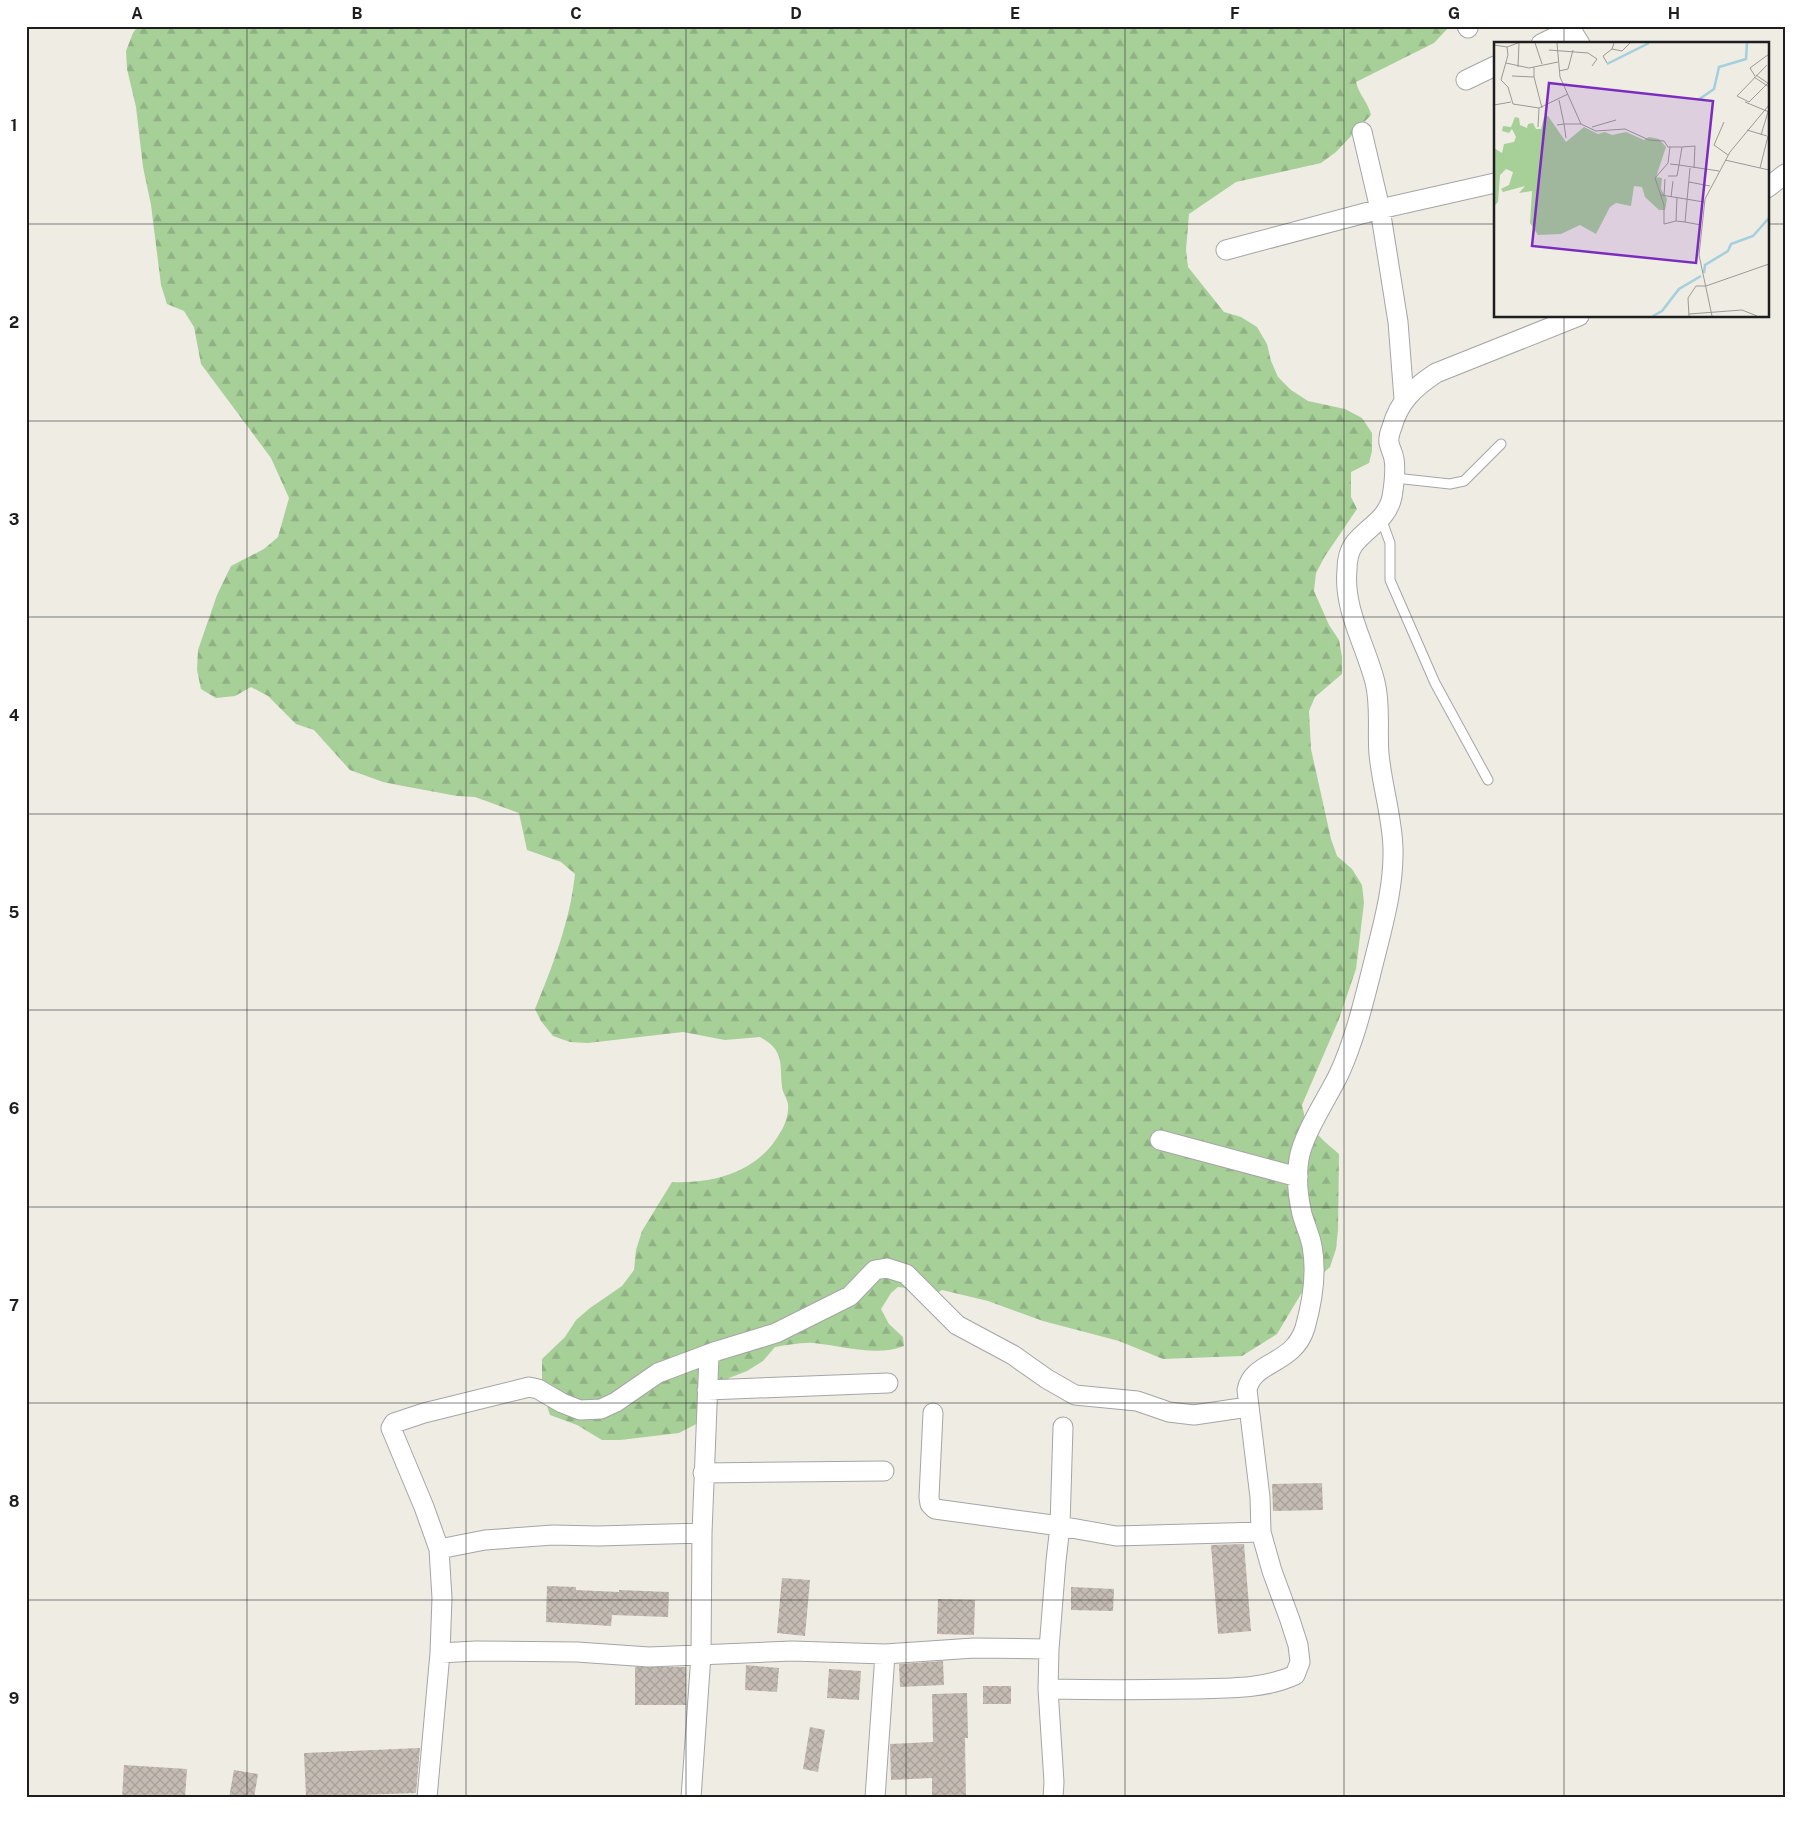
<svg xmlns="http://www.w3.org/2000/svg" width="1811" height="1824" viewBox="0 0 1811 1824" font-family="'Public Sans',sans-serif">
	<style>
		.forest { fill: url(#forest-firs) }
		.building { fill: url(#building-cross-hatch) }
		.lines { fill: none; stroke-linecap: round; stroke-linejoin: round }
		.lane-casing { stroke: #a5a5a5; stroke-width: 11 }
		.street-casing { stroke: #a5a5a5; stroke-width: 21 }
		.lane { stroke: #fff; stroke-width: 9 }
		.street { stroke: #fff; stroke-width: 19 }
		.grid { fill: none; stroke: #1e1e1e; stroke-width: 1; stroke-opacity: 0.55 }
		.inset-river { fill: none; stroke: #a4cfdd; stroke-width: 2.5 }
		.inset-road { fill: none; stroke: #9b9a95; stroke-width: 1 }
		.view { fill: #7b2cbf; fill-opacity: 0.15; stroke: #7b2cbf; stroke-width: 2.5 }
		.inset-edge { fill: none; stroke: #1e1e1e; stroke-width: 2.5 }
		.neatline { fill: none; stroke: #1e1e1e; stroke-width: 2 }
		.grid-label { font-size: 16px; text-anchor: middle; font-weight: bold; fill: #1e1e1e }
	</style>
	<defs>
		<pattern id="forest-firs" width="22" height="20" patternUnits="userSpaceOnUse" patternTransform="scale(1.25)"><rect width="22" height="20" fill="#a7cf98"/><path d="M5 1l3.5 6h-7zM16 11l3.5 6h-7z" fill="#8fb183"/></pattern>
		<pattern id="building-cross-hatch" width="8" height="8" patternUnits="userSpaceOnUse" patternTransform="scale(1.25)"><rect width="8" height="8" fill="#c4bbb3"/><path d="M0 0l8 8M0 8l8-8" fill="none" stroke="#a8a09a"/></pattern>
	</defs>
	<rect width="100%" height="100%" fill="#efece4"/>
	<path class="forest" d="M 138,26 L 1450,26 L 1434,43 L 1356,82 C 1359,95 1368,102 1371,115 L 1336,152 L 1321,163 L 1236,182 L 1189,214 L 1186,250 L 1188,267 L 1224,312 L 1241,317 L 1257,327 L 1267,344 L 1271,361 L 1278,377 L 1291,390 L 1308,401 L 1345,409 L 1362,418 L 1372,433 L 1372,451 L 1369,463 L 1351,472 L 1351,497 L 1357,509 L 1325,556 L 1316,573 L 1314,591 L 1329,625 L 1339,640 L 1342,657 L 1342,674 L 1315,697 L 1309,711 L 1311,749 L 1331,839 L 1337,856 L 1352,869 L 1362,885 L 1364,903 L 1356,969 L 1339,1019 L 1302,1105 L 1306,1123 L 1325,1142 L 1339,1154 L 1338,1230 L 1336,1249 L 1330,1267 L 1301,1294 L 1277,1334 L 1242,1356 L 1163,1359 L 1119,1341 L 1043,1321 L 988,1301 L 942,1290 L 934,1295 L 907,1288 L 898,1287 L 891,1293 L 881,1309 L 889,1324 L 903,1337 L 904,1346 C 877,1357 842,1346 814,1343 C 802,1342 788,1345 775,1347 L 763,1361 L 747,1371 L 729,1378 L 717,1391 L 702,1421 L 679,1433 L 620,1440 L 602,1440 L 577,1425 L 550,1415 L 542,1392 L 542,1359 L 565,1337 L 576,1320 L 590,1308 L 622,1286 L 634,1270 L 636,1250 L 642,1231 L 672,1182 C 714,1184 758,1172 780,1133 C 785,1125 789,1114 788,1104 C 787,1098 782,1092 782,1086 C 780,1074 783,1059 775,1049 C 772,1044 765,1040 760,1037 L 725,1040 L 683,1032 L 588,1043 L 570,1042 L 553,1036 L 541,1021 L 535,1009 C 553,965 570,921 575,874 L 561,862 L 527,850 L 519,813 L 475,797 L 457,796 L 403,786 L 383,782 L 350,770 L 314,730 L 296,724 L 268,696 L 251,687 L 235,696 L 216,698 L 201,689 L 197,670 L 198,650 L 217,595 L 231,566 L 264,549 L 278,537 L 289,498 L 271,458 L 201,364 L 194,327 L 184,311 L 167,304 L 161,285 L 151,205 L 143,167 L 136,107 L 127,69 L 126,51 L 133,33 Z"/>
	<path class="building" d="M 1322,1483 L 1323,1510 L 1273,1511 L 1272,1484 Z
		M 1244,1544 L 1251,1631 L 1218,1634 L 1211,1545 Z
		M 782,1578 L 810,1580 L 805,1636 L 777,1633 Z
		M 547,1586 L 576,1587 L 576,1590 L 619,1592 L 619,1590 L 669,1592 L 668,1617 L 612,1615 L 611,1626 L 546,1622 Z
		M 1071,1587 L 1114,1589 L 1113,1611 L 1071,1610 Z
		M 938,1599 L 975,1600 L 974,1635 L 937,1634 Z
		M 943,1661 L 944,1685 L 900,1687 L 899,1664 Z
		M 746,1665 L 779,1668 L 777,1692 L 745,1690 Z
		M 635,1667 L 686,1667 L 686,1705 L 635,1705 Z
		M 829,1669 L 861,1671 L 859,1700 L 827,1698 Z
		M 983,1686 L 1011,1686 L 1011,1704 L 983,1704 Z
		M 967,1693 L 968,1738 L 965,1738 L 966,1798 L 932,1798 L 932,1778 L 891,1780 L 890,1744 L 933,1742 L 932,1694 Z
		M 810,1727 L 825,1730 L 818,1772 L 803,1769 Z
		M 420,1748 L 416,1793 L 306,1797 L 304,1753 Z
		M 124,1765 L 187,1769 L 185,1798 L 122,1798 Z
		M 234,1770 L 258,1774 L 254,1798 L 229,1798 Z"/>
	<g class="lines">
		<defs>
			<path id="lane" d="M 1395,478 L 1450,484 L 1464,481 L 1501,444
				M 1381,518 L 1390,543 L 1390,580 L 1435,683 L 1488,780"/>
			<path id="street" d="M 1467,26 L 1468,28
				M 1569,26 L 1580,44
				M 1541,44 L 1571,29
				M 1466,80 L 1495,66
				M 1767,188 L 1785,174
				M 1226,250 L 1380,209 L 1362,132
				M 1404,399 L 1398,322 L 1380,209 L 1495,183
				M 1160,1140 L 1298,1177
				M 707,1390 L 888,1383
				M 933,1413 L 929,1497 L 930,1504 L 935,1509 L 1060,1526 L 1063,1427
				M 703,1473 L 884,1471
				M 439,1549 L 424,1507 L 391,1428 L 394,1423 L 424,1413 L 529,1387 L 538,1389 L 562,1403 L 580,1410 L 601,1409 L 616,1402 L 658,1373 L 717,1351 L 776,1333 L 850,1296 L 875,1270 L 887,1268 L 906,1274 L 957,1325 L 1013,1355 L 1047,1379 L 1075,1395 L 1137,1401 L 1169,1412 L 1194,1415 L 1248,1407
				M 440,1653 L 442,1598 L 439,1549 L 485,1540 L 553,1535 L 598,1536 L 702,1533
				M 1048,1689 C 1095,1690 1142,1690 1189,1689 C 1224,1688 1263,1690 1295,1675 L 1300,1662 L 1298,1645 L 1290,1620 L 1272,1571 L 1261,1532
				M 427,1798 L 440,1653 L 476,1651 L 577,1652 L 649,1657 L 792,1651 L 885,1654 L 974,1648 L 1049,1649
				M 691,1798 L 701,1655 L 702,1533 L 709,1355
				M 875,1798 L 885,1654
				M 1053,1798 L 1054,1782 L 1048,1689 L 1049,1649 L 1056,1561 L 1060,1526 L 1116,1536 L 1261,1532 L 1260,1497 L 1247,1390 C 1253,1360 1293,1366 1305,1328 C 1312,1303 1317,1272 1312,1246 C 1310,1235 1305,1225 1302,1214 C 1298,1197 1296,1177 1299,1159 C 1303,1134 1328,1097 1339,1074 C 1356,1037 1365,996 1375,957 C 1384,921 1394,885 1393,848 C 1392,816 1382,786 1379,754 C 1377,730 1381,706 1375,682 C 1366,646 1343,609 1347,570 C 1347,561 1349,551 1354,544 C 1367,527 1387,520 1392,497 C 1394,485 1396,471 1394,459 C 1393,453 1390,448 1389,443 C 1388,437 1390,432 1392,427 C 1399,401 1415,387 1436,373 L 1579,316"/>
		</defs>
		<use href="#lane" class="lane-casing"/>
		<use href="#street" class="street-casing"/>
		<use href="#lane" class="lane"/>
		<use href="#street" class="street"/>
	</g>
	<path class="grid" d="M 247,26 L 247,1798M 466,26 L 466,1798M 686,26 L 686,1798M 906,26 L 906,1798M 1125,26 L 1125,1798M 1344,26 L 1344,1798M 1564,26 L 1564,44M 26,224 L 1495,224M 1767,224 L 1785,224M 1564,316 L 1564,1798M 26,421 L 1785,421M 26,617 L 1785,617M 26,814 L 1785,814M 26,1010 L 1785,1010M 26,1207 L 1785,1207M 26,1403 L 1785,1403M 26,1600 L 1785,1600"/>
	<g transform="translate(1494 42)">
		<rect width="275" height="275" fill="#efece4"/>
		<path d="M 54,74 L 72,100 L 90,85 L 104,92 L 111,90 L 118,93 L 132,90 L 150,98 L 155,95 L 165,97 L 172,105 L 162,135 L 168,136 L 167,147 L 173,157 L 171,168 L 165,168 L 151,155 L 148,145 L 140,144 L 137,164 L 122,161 L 116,165 L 102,192 L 86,183 L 67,192 L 44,193 L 36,181 L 38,149 L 25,151 L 31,144 L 9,150 L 7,147 L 15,143 L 19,130 L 12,127 L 6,133 L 4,160 L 0,164 L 0,106 L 8,111 L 10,102 L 20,100 L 22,95 L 18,87 L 15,91 L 8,89 L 9,84 L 17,85 L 21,75 L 25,76 L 26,83 L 33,86 L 34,82 L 39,81 L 42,87 L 47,87 L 50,75 Z" fill="#a7cf98"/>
		<path class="inset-river" d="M 113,22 L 155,1M 204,58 L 220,47 L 225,25 L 252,17 L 253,1M 210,231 L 211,223 L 234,209 L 237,202 L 259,194 L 275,176M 159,274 L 168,269 L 185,247 L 207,234"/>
		<path class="inset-road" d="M 41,1 L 48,22M 63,1 L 66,35 L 87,82 L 102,89 L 131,87 L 155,98 L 170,99 L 174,105 L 188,105 L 185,123 L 225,129M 120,1 L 118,7 L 128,9 L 136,1M 0,3 L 13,5 L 24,1M 13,5 L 14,13 L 7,38 L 14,45 L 19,62 L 45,66 L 74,52M 55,8 L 94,11 L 103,17 L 98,24M 12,21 L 35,26 L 64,20M 113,21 L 109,14 L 118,7M 273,23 L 243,54 L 255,60 L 275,40M 24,25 L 25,1M 65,29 L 74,27 L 79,8M 262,33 L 275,42M 18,34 L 40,35 L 40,25M 261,34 L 256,26 L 275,12M 40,35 L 48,66M 260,35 L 275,45M 65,58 L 70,82 L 87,82M 251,60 L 275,70M 0,63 L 17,60M 230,80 L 220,103 L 234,113M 63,83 L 70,82 L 72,96M 44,85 L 45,66M 98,85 L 122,78M 253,88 L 273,94M 267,93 L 274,70M 176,105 L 174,121 L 161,136 L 170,163 L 170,182 L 182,179M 188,105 L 201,104 L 200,126M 231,118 L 275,128M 196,126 L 191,180 L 207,183M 266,126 L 274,94M 174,134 L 183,134 L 185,123 L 176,122M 195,140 L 216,144M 167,153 L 210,160M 170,154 L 171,137M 177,155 L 179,139M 183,155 L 182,179 L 191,180M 195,272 L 248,268 L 263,274M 195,274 L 194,256 L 202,244 L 212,244 L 275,222M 218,274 L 205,213 L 211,157 L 236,110 L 275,63"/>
		<path class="view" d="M 55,41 L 219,59 L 202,221 L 38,204 Z"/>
		<rect width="275" height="275" class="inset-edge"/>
	</g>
	<rect width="1811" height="1824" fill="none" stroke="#ffffff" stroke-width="55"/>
	<rect x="28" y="28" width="1756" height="1768" class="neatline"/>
	<g class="grid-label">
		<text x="137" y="19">A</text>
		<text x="357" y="19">B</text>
		<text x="576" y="19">C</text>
		<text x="796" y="19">D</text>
		<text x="1015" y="19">E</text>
		<text x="1235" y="19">F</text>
		<text x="1454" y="19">G</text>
		<text x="1674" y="19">H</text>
		<text x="14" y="131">1</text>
		<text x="14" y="328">2</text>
		<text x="14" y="525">3</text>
		<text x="14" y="721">4</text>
		<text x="14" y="918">5</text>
		<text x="14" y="1114">6</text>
		<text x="14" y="1311">7</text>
		<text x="14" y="1507">8</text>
		<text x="14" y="1704">9</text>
	</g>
</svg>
